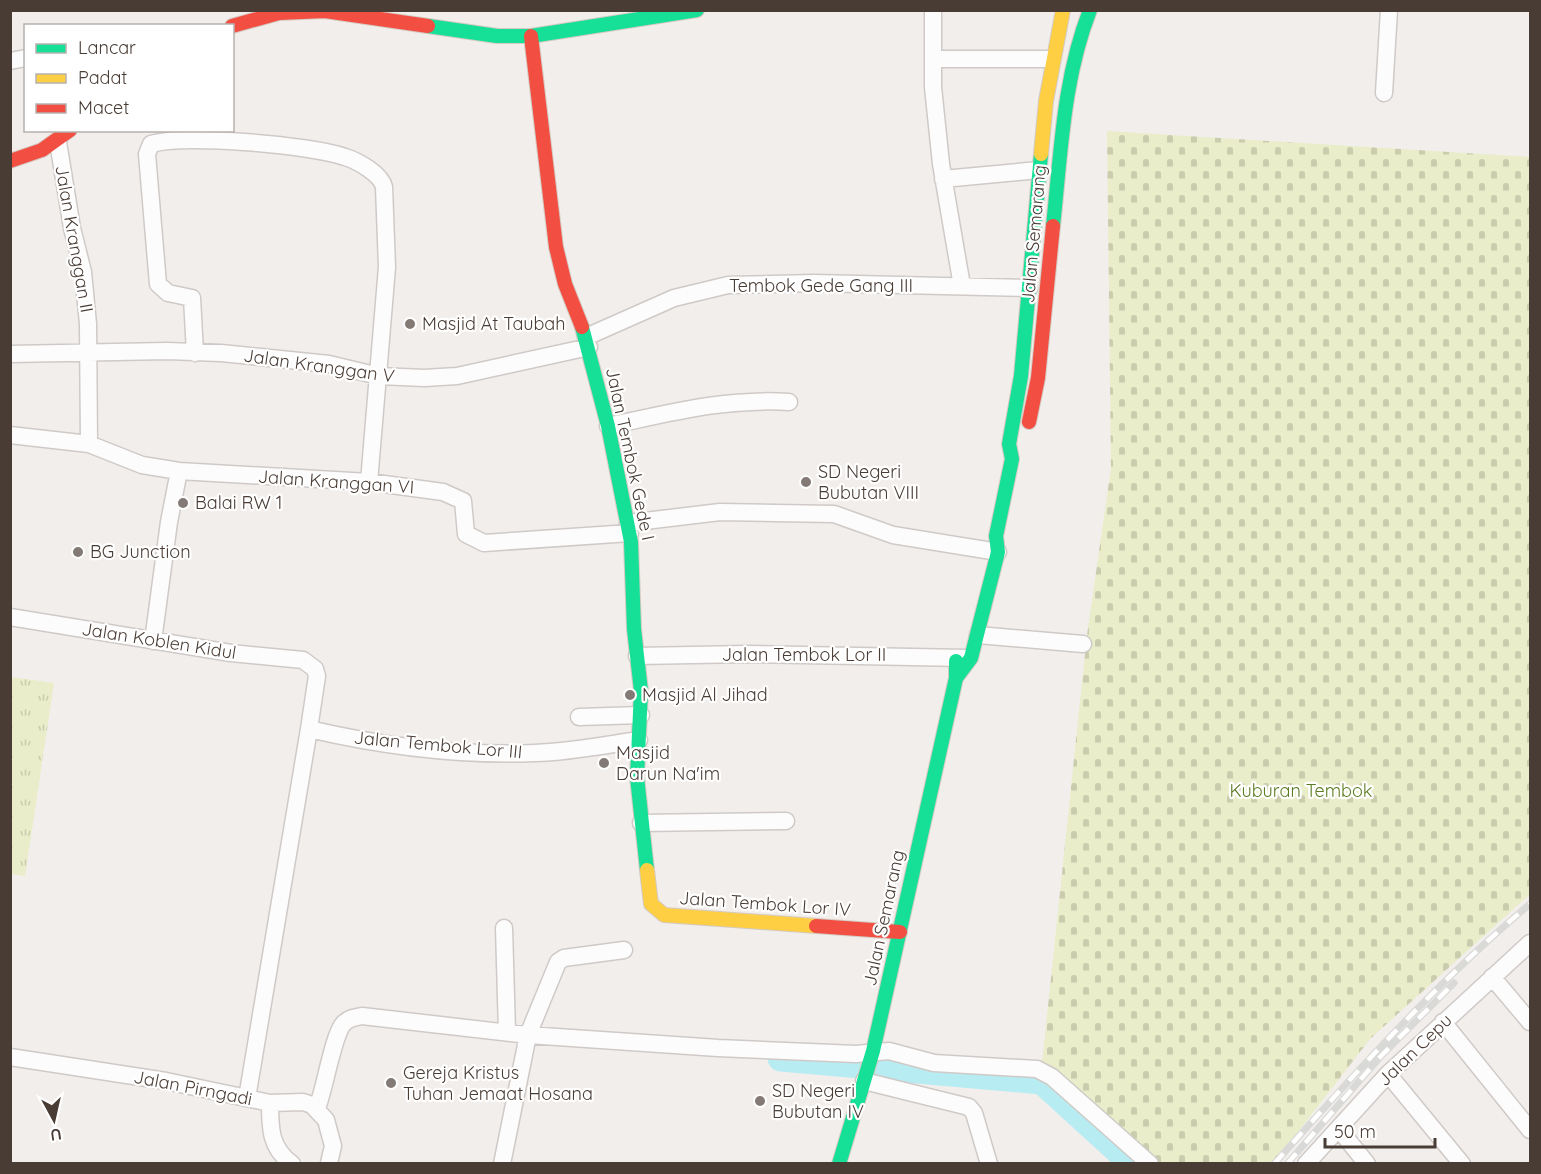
<svg xmlns="http://www.w3.org/2000/svg" width="1541" height="1174" viewBox="0 0 1541 1174" font-family="Quicksand,sans-serif">
	<style>
		.grass { fill: url(#grass-tufts) }
		.cemetery { fill: url(#cemetery-stones) }
		.lines { fill: none; stroke-linecap: round; stroke-linejoin: round }
		.river { stroke: #b8ecf3; stroke-width: 27 }
		.street-casing { stroke: #cfcac7; stroke-width: 19 }
		.fast-casing { stroke: #d4cac2; stroke-width: 16 }
		.slow-casing { stroke: #d4cac2; stroke-width: 16 }
		.jam-casing { stroke: #d4cac2; stroke-width: 16 }
		.street { stroke: #fdfcfc; stroke-width: 16 }
		.fast { stroke: #16e098; stroke-width: 14 }
		.slow { stroke: #ffcf43; stroke-width: 14 }
		.jam { stroke: #f24e42; stroke-width: 14 }
		.rail-casing { stroke: #d9d9d8; stroke-width: 7 }
		.rail { stroke: #fff; stroke-width: 4.5; stroke-dasharray: 14; stroke-linecap: butt }
		.poi-dot { fill: #847a75; stroke: #fff; stroke-width: 2 }
		.labels { text-anchor: middle; stroke-width: 4.5; stroke-linejoin: round; paint-order: stroke }
		.street-label { font-size: 18px; fill: #493c35; stroke: #fff }
		.poi-label { font-size: 18px; fill: #493c35; stroke: #fff; text-anchor: start }
		.park-label { font-size: 18px; fill: #5d7c21; stroke: #fff }
	</style>
	<defs>
		<pattern id="grass-tufts" width="24" height="20" patternUnits="userSpaceOnUse" patternTransform="scale(1.5)"><rect width="24" height="20" fill="#e9edc9"/><path d="M3 7l-1-3M5 7V3M7 7l1-3M15 17l-1-3M17 17v-4M19 17l1-3" fill="none" stroke="#c9ccad"/></pattern>
		<pattern id="cemetery-stones" width="16" height="16" patternUnits="userSpaceOnUse" patternTransform="scale(1.5)"><rect width="16" height="16" fill="#e9edc9"/><path d="M2 7V4a2 2 0 0 1 4 0v3zM10 15v-3a2 2 0 0 1 4 0v3z" fill="#c9ccad"/></pattern>
	</defs>
	<rect width="100%" height="100%" fill="#f2eeeb"/>
	<path class="grass" d="M 11,677 L 54,683 L 25,876 L 11,874 Z"/>
	<path class="cemetery" d="M 1107,131 L 1530,157 L 1530,894 L 1370,1039 L 1274,1163 L 1139,1163 L 1041,1073 L 1087,635 L 1111,468 Z"/>
	<g class="lines">
		<path class="river" d="M 781,1058 L 1042,1081 L 1133,1164"/>
		<defs>
			<path id="street" d="M 933,10 L 933,87 L 941,164 L 962,286
				M 933,59 L 1052,59
				M 10,61 L 26,58
				M 1384,93 L 1389,10
				M 58,142 L 72,228 L 83,272 L 88,324 L 89,444
				M 943,179 L 1039,170
				M 586,337 L 674,298 L 728,285 L 814,283 L 1029,288
				M 195,353 L 192,298 L 168,293 L 158,284 L 147,154 L 151,144 C 185,134 311,145 345,157 C 358,161 381,174 384,187 L 387,267 L 369,482
				M 10,354 L 167,351 L 221,353 L 329,364 L 379,376 L 424,378 L 457,376 L 589,347
				M 608,426 C 670,413 725,398 789,402
				M 10,435 L 89,444 L 142,465 L 179,471 L 369,482 L 443,492 L 463,501 L 466,534 L 484,543 L 630,533
				M 628,523 L 720,512 L 834,514 L 893,535 L 998,552
				M 10,617 L 231,653 L 303,660 L 315,669 L 317,676 L 309,729 L 247,1098
				M 978,635 L 1083,644
				M 153,641 L 169,522 L 179,471
				M 637,656 L 747,654 L 967,658
				M 579,717 L 641,715
				M 309,729 C 382,746 460,756 535,753 C 570,752 605,745 639,740
				M 641,823 L 786,821
				M 504,928 L 507,1032
				M 1492,977 L 1530,1022
				M 1443,1022 L 1530,1130
				M 10,1057 L 166,1081 L 270,1103 L 303,1102 L 312,1105 L 326,1120 L 333,1146 L 329,1163
				M 1388,1074 L 1462,1164
				M 864,1081 L 969,1107 L 974,1113 L 989,1164
				M 270,1103 C 270,1128 270,1148 292,1164
				M 317,1108 C 325,1089 333,1034 344,1023 C 349,1018 356,1017 362,1016 L 528,1035 L 718,1048 L 856,1054 L 889,1051 L 934,1063 L 1037,1069 L 1052,1077 L 1150,1164
				M 1339,1129 L 1367,1164
				M 502,1164 L 528,1035 L 558,962 L 564,958 L 624,950
				M 1306,1164 L 1388,1074 L 1530,943"/>
			<path id="fast" d="M 428,26 L 497,36 L 531,36 L 697,10
				M 1053,226 C 1061,153 1063,79 1090,10
				M 582,327 L 608,426 L 631,542 L 634,629 L 641,691 L 637,777 L 647,870
				M 956,678 L 971,658 L 998,552 L 996,536 L 1012,459 L 1009,444 L 1021,376 L 1041,154
				M 839,1164 L 873,1051 L 956,678 L 956,661"/>
			<path id="slow" d="M 1041,154 L 1046,101 L 1063,10
				M 647,870 L 651,904 L 664,915 L 816,926"/>
			<path id="jam" d="M 232,26 L 279,13 L 325,11 L 428,26
				M 531,36 L 556,247 L 565,284 L 582,327
				M 10,161 L 42,150 L 70,130
				M 1029,422 L 1038,378 L 1053,226
				M 816,926 L 900,932"/>
		</defs>
		<use href="#street" class="street-casing"/>
		<use href="#fast" class="fast-casing"/>
		<use href="#slow" class="slow-casing"/>
		<use href="#jam" class="jam-casing"/>
		<use href="#street" class="street"/>
		<use href="#fast" class="fast"/>
		<use href="#slow" class="slow"/>
		<use href="#jam" class="jam"/>
		<defs>
			<path id="rail" d="M 1274,1164 C 1356,1072 1436,983 1530,904
				M 1287,1164 L 1381,1056 L 1454,983"/>
		</defs>
		<use href="#rail" class="rail-casing"/>
		<use href="#rail" class="rail"/>
	</g>
	<g class="poi-dot">
		<circle cx="410" cy="324" r="6"/>
		<circle cx="806" cy="482" r="6"/>
		<circle cx="183" cy="503" r="6"/>
		<circle cx="78" cy="552" r="6"/>
		<circle cx="630" cy="695" r="6"/>
		<circle cx="604" cy="763" r="6"/>
		<circle cx="391" cy="1083" r="6"/>
		<circle cx="760" cy="1101" r="6"/>
	</g>
	<g class="labels">
		<g class="street-label">
			<text transform="translate(1034 234) rotate(-85)" y="6">Jalan Semarang</text>
			<text transform="translate(74 239) rotate(80)" y="6">Jalan Kranggan II</text>
			<text x="821" y="292">Tembok Gede Gang III</text>
			<text transform="translate(319 366) rotate(8)" y="6">Jalan Kranggan V</text>
			<text transform="translate(630 454) rotate(78)" y="6">Jalan Tembok Gede I</text>
			<text transform="translate(336 482) rotate(4)" y="6">Jalan Kranggan VI</text>
			<text transform="translate(159 641) rotate(9)" y="6">Jalan Koblen Kidul</text>
			<text x="804" y="661">Jalan Tembok Lor II</text>
			<text transform="translate(438 745) rotate(5)" y="6">Jalan Tembok Lor III</text>
			<text transform="translate(765 904) rotate(4)" y="6">Jalan Tembok Lor IV</text>
			<text transform="translate(884 918) rotate(-78)" y="6">Jalan Semarang</text>
			<text transform="translate(1415 1050) rotate(-44)" y="6">Jalan Cepu</text>
			<text transform="translate(193 1088) rotate(11)" y="6">Jalan Pirngadi</text>
		</g>
		<g class="poi-label">
			<text x="422" y="330">Masjid At Taubah</text>
			<text x="818" y="478">SD Negeri<tspan x="818" dy="21">Bubutan VIII</tspan></text>
			<text x="195" y="509">Balai RW 1</text>
			<text x="90" y="558">BG Junction</text>
			<text x="642" y="701">Masjid Al Jihad</text>
			<text x="616" y="759">Masjid<tspan x="616" dy="21">Darun Na'im</tspan></text>
			<text x="403" y="1079">Gereja Kristus<tspan x="403" dy="21">Tuhan Jemaat Hosana</tspan></text>
			<text x="772" y="1097">SD Negeri<tspan x="772" dy="21">Bubutan IV</tspan></text>
		</g>
		<g class="park-label">
			<text x="1301" y="797">Kuburan Tembok</text>
		</g>
	</g>
	<rect width="1541" height="1174" fill="none" stroke="#493c35" stroke-width="24"/>
	<rect x="24" y="24" width="210" height="108" fill="#ffffff" stroke="#b6b1ae" stroke-width="1.5"/>
	<rect x="36" y="44" width="30" height="9" fill="#16e098" stroke="#b6b1ae" stroke-width="1.5"/>
	<text x="78" y="54" font-size="18" fill="#493c35">Lancar</text>
	<rect x="36" y="74" width="30" height="9" fill="#ffcf43" stroke="#b6b1ae" stroke-width="1.5"/>
	<text x="78" y="84" font-size="18" fill="#493c35">Padat</text>
	<rect x="36" y="104" width="30" height="9" fill="#f24e42" stroke="#b6b1ae" stroke-width="1.5"/>
	<text x="78" y="114" font-size="18" fill="#493c35">Macet</text>
	<g transform="translate(54 1120) rotate(172)" stroke="#ffffff" stroke-width="4.5" paint-order="stroke">
	<path d="M0-4.5L10 22L0 15L-10 22Z" fill="#493c35"/>
	<text y="-9" font-size="16" font-weight="bold" text-anchor="middle" fill="#493c35">U</text>
	</g>
	<path d="M1325 1138v9h110v-9" fill="none" stroke="#493c35" stroke-width="3"/>
	<text x="1334" y="1138" font-size="18" fill="#493c35" stroke="#ffffff" stroke-width="4.5" paint-order="stroke">50 m</text>
</svg>
